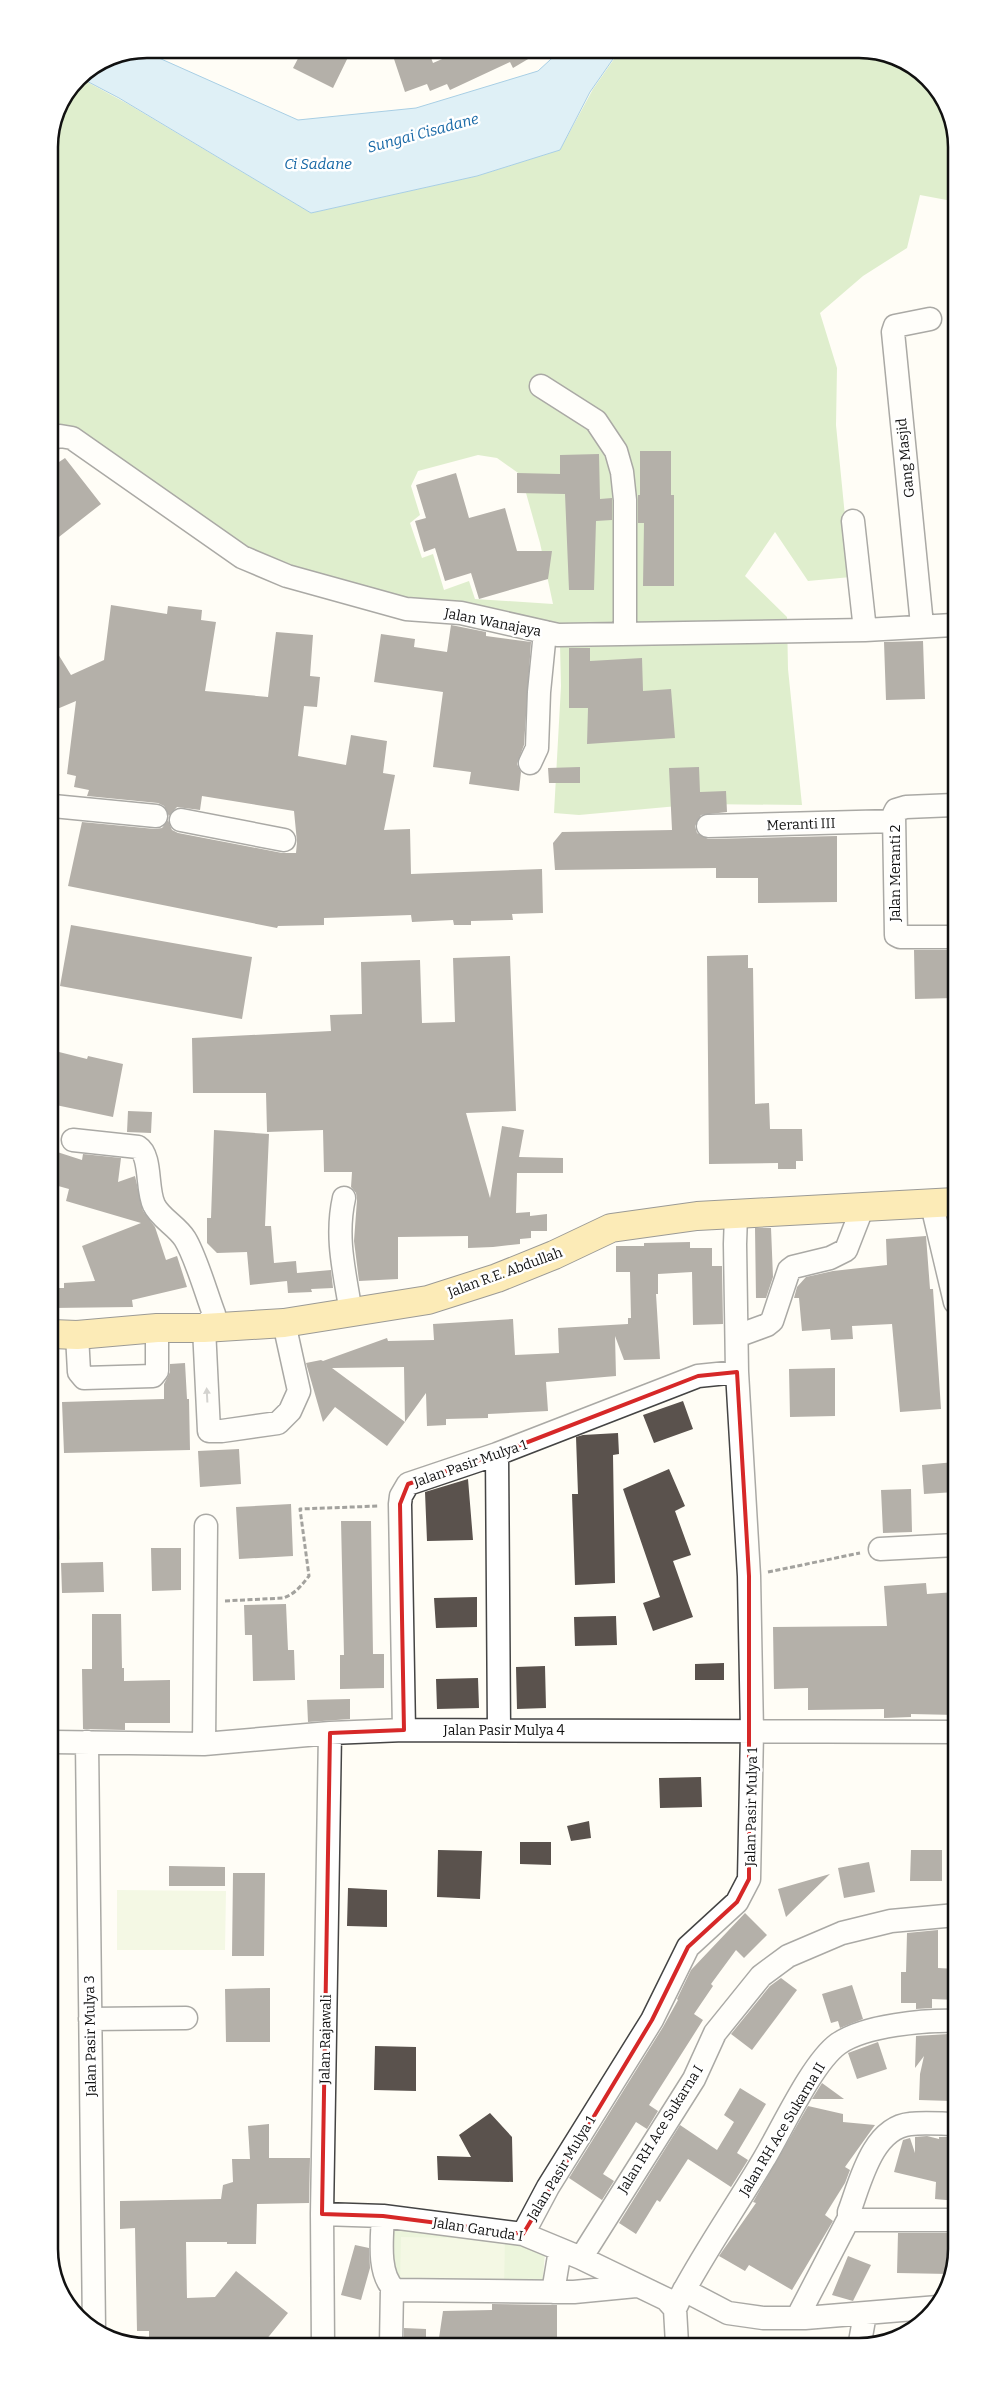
<svg xmlns="http://www.w3.org/2000/svg" width="1006" height="2396" viewBox="0 0 1006 2396" font-family="Bitter,serif">
	<style>
		.green { fill: #d5ebbd }
		.forest { fill: #b9dc9c; fill-rule: evenodd }
		.pitch { fill: #e6f2cf }
		.water { fill: #b9e0f7; stroke: #3f96cf }
		.building { fill: #5a524d }
		.lines { fill: none; stroke-linecap: round; stroke-linejoin: round }
		.minor-casing { stroke: #444; stroke-width: 25 }
		.major-casing { stroke: #222; stroke-width: 30 }
		.path { stroke: #333; stroke-width: 3; stroke-dasharray: 5 2.5; stroke-linecap: butt }
		.minor { stroke: #fff; stroke-width: 22 }
		.major { stroke: #f9d66b; stroke-width: 28 }
		.oneway { fill: #a0a0a0 }
		.marked { fill: none; stroke: #d62828; stroke-width: 4; stroke-linejoin: round }
		.labels { text-anchor: middle; stroke-width: 5; stroke-linejoin: round; paint-order: stroke }
		.street-label { font-size: 14px; fill: #111; stroke: #fff }
		.water-label { font-size: 15px; font-style: italic; fill: #1768a6; stroke: #fff }
		.rim { fill: none; stroke: #111; stroke-width: 2.5 }
	</style>
	<rect width="100%" height="100%" fill="#fffdf5"/>
	<path class="green" d="M 453,2230 L 522,2238 L 545,2253 L 542,2290 L 393,2285 L 387,2231 Z"/>
	<path class="forest" d="M 621,49 L 866,49 L 919,69 L 952,115 L 952,201 L 920,195 L 907,248 L 863,276 L 820,313 L 837,368 L 836,425 L 851,577 L 808,581 L 775,532 L 745,576 L 787,617 L 788,669 L 802,805 L 700,804 L 579,815 L 554,813 L 561,686 L 560,645 L 406,609 L 242,557 L 109,463 L 50,439 L 49,140 L 59,104 L 78,77 L 128,104 L 311,213 L 477,176 L 560,150 L 593,89 ZM 478,455 L 497,458 L 521,475 L 540,543 L 553,604 L 475,599 L 469,581 L 444,590 L 433,554 L 422,558 L 410,523 L 420,515 L 411,486 L 418,471 Z
		M 52,1428 L 60,1539 L 52,1549 Z"/>
	<path class="pitch" d="M 117,1890 L 226,1891 L 225,1950 L 117,1950 Z
		M 401,2237 L 505,2239 L 504,2286 L 400,2284 Z"/>
	<path class="water" d="M 562,49 L 620,49 L 590,92 L 560,150 L 477,176 L 311,213 L 119,98 L 79,77 L 109,56 L 141,50 L 298,120 L 416,108 L 538,71 Z"/>
	<path class="building" d="M 303,49 L 352,49 L 333,88 L 293,68 Z
		M 465,49 L 545,49 L 513,68 L 510,62 L 450,90 L 447,84 L 430,91 L 427,84 L 405,92 L 394,59 L 409,54 L 410,57 L 428,50 L 433,63 Z
		M 640,451 L 671,451 L 671,495 L 674,495 L 674,586 L 643,586 L 644,523 L 638,523 L 638,495 L 640,495 Z
		M 599,454 L 600,499 L 612,498 L 612,520 L 596,521 L 594,590 L 569,590 L 565,494 L 517,493 L 517,473 L 560,474 L 560,455 Z
		M 65,458 L 101,504 L 50,544 L 50,468 Z
		M 456,473 L 469,518 L 505,508 L 517,551 L 552,551 L 548,579 L 479,599 L 471,573 L 445,581 L 435,548 L 424,552 L 415,521 L 426,518 L 416,485 Z
		M 111,605 L 167,614 L 168,606 L 202,610 L 201,620 L 216,622 L 205,691 L 268,697 L 276,632 L 313,635 L 310,676 L 320,677 L 317,707 L 304,706 L 298,756 L 346,765 L 351,735 L 387,741 L 383,773 L 395,775 L 384,830 L 410,829 L 411,874 L 542,869 L 543,913 L 512,914 L 513,920 L 471,921 L 471,925 L 454,925 L 453,920 L 412,922 L 411,915 L 324,918 L 324,925 L 278,926 L 277,928 L 68,886 L 82,822 L 155,829 L 162,828 L 168,820 L 172,830 L 178,833 L 282,853 L 296,853 L 297,842 L 294,811 L 202,796 L 200,810 L 177,807 L 169,816 L 164,806 L 158,803 L 87,796 L 89,790 L 74,787 L 76,776 L 67,774 L 76,701 L 50,712 L 50,641 L 71,675 L 104,660 Z
		M 451,625 L 486,632 L 486,636 L 531,642 L 524,745 L 517,764 L 521,772 L 519,791 L 469,784 L 471,772 L 433,767 L 443,692 L 374,682 L 381,634 L 415,639 L 414,647 L 447,652 Z
		M 923,641 L 925,699 L 886,700 L 884,642 Z
		M 569,648 L 590,648 L 590,661 L 642,658 L 643,691 L 671,689 L 675,738 L 587,744 L 588,708 L 569,708 Z
		M 580,767 L 580,783 L 549,783 L 548,768 Z
		M 699,767 L 700,792 L 726,791 L 727,812 L 701,815 L 695,826 L 697,833 L 708,839 L 837,836 L 837,902 L 758,903 L 758,878 L 716,878 L 716,868 L 555,870 L 553,843 L 562,832 L 672,830 L 669,768 Z
		M 71,925 L 252,957 L 242,1019 L 60,986 Z
		M 914,950 L 954,950 L 954,998 L 915,999 Z
		M 748,955 L 748,968 L 753,968 L 755,1104 L 769,1103 L 770,1129 L 802,1129 L 803,1161 L 796,1161 L 796,1169 L 778,1169 L 778,1163 L 709,1164 L 707,956 Z
		M 510,956 L 516,1111 L 466,1113 L 490,1198 L 502,1126 L 524,1130 L 519,1157 L 563,1158 L 563,1173 L 517,1173 L 516,1213 L 530,1212 L 530,1216 L 547,1214 L 547,1231 L 531,1231 L 531,1238 L 520,1239 L 520,1244 L 493,1247 L 468,1248 L 468,1236 L 398,1237 L 398,1279 L 359,1281 L 354,1241 L 357,1200 L 356,1193 L 351,1187 L 352,1172 L 324,1172 L 323,1130 L 267,1132 L 266,1093 L 193,1093 L 192,1038 L 331,1031 L 330,1015 L 362,1014 L 361,962 L 420,960 L 422,1023 L 455,1022 L 453,958 Z
		M 51,1050 L 87,1059 L 88,1056 L 123,1064 L 113,1117 L 51,1104 Z
		M 128,1111 L 152,1112 L 151,1133 L 127,1132 Z
		M 214,1130 L 269,1134 L 265,1226 L 271,1226 L 274,1263 L 296,1261 L 297,1273 L 331,1270 L 333,1288 L 311,1289 L 312,1292 L 288,1293 L 287,1281 L 250,1285 L 247,1252 L 217,1253 L 207,1243 L 207,1218 L 211,1218 Z
		M 51,1150 L 82,1160 L 83,1154 L 121,1158 L 118,1182 L 135,1176 L 143,1211 L 155,1227 L 166,1260 L 177,1256 L 187,1287 L 132,1300 L 133,1307 L 52,1308 L 52,1288 L 64,1288 L 64,1283 L 95,1281 L 82,1246 L 141,1223 L 66,1201 L 69,1189 L 51,1184 Z
		M 755,1228 L 771,1228 L 773,1277 L 766,1298 L 756,1298 Z
		M 926,1236 L 930,1289 L 933,1289 L 941,1409 L 900,1412 L 892,1324 L 852,1326 L 853,1339 L 831,1340 L 830,1329 L 802,1331 L 799,1298 L 794,1298 L 797,1287 L 806,1277 L 833,1271 L 887,1265 L 886,1239 Z
		M 690,1242 L 690,1248 L 712,1248 L 712,1266 L 722,1266 L 723,1324 L 693,1325 L 692,1272 L 658,1274 L 658,1294 L 656,1294 L 660,1359 L 624,1360 L 615,1336 L 616,1376 L 546,1382 L 548,1411 L 488,1414 L 488,1418 L 446,1419 L 446,1425 L 427,1426 L 426,1393 L 405,1422 L 404,1367 L 332,1368 L 405,1422 L 387,1446 L 335,1407 L 323,1422 L 306,1363 L 321,1360 L 323,1361 L 387,1338 L 388,1341 L 434,1340 L 433,1324 L 513,1319 L 515,1355 L 559,1353 L 558,1328 L 628,1324 L 628,1318 L 631,1318 L 630,1272 L 616,1272 L 616,1246 L 644,1246 L 644,1243 Z
		M 185,1363 L 187,1399 L 189,1399 L 190,1450 L 64,1453 L 62,1402 L 164,1399 L 164,1384 L 170,1372 L 170,1364 Z
		M 835,1368 L 835,1416 L 790,1417 L 789,1369 Z
		M 683,1401 L 693,1429 L 654,1443 L 643,1415 Z
		M 618,1433 L 619,1454 L 613,1455 L 615,1583 L 575,1585 L 572,1494 L 578,1494 L 576,1437 L 583,1435 Z
		M 239,1449 L 241,1484 L 200,1487 L 198,1451 Z
		M 955,1462 L 955,1492 L 924,1494 L 922,1465 Z
		M 669,1469 L 685,1506 L 675,1511 L 691,1555 L 673,1561 L 693,1617 L 653,1631 L 643,1603 L 660,1597 L 623,1489 Z
		M 468,1479 L 473,1540 L 427,1541 L 425,1492 Z
		M 911,1489 L 912,1532 L 883,1533 L 881,1490 Z
		M 291,1504 L 293,1556 L 239,1559 L 236,1507 Z
		M 341,1521 L 371,1521 L 373,1654 L 384,1654 L 384,1688 L 340,1689 L 340,1655 L 344,1655 Z
		M 151,1548 L 181,1548 L 181,1590 L 152,1591 Z
		M 103,1562 L 104,1592 L 62,1593 L 61,1563 Z
		M 926,1583 L 927,1594 L 956,1592 L 956,1715 L 911,1714 L 911,1717 L 884,1718 L 884,1709 L 808,1710 L 808,1688 L 774,1689 L 773,1627 L 887,1626 L 884,1586 Z
		M 477,1597 L 477,1627 L 436,1628 L 434,1598 Z
		M 286,1604 L 288,1650 L 294,1650 L 295,1680 L 253,1681 L 252,1635 L 245,1635 L 244,1605 Z
		M 92,1614 L 121,1614 L 122,1668 L 124,1668 L 124,1681 L 170,1680 L 170,1723 L 125,1723 L 125,1730 L 83,1729 L 82,1669 L 92,1669 Z
		M 616,1616 L 617,1645 L 575,1646 L 574,1617 Z
		M 724,1663 L 724,1680 L 695,1680 L 695,1664 Z
		M 545,1666 L 546,1708 L 517,1709 L 516,1667 Z
		M 478,1678 L 479,1708 L 437,1709 L 436,1679 Z
		M 350,1699 L 350,1719 L 308,1722 L 307,1700 Z
		M 701,1777 L 702,1807 L 660,1808 L 659,1778 Z
		M 589,1821 L 591,1838 L 571,1841 L 567,1826 Z
		M 520,1842 L 551,1842 L 551,1865 L 520,1864 Z
		M 438,1850 L 482,1851 L 480,1899 L 437,1897 Z
		M 911,1850 L 942,1850 L 942,1881 L 910,1881 Z
		M 869,1862 L 875,1892 L 844,1898 L 838,1868 Z
		M 169,1866 L 225,1867 L 225,1886 L 169,1886 Z
		M 233,1873 L 265,1873 L 264,1956 L 232,1956 Z
		M 830,1874 L 786,1917 L 778,1889 Z
		M 348,1888 L 387,1890 L 387,1927 L 347,1926 Z
		M 745,1913 L 767,1935 L 744,1958 L 736,1950 L 711,1984 L 713,1986 L 694,2014 L 703,2020 L 649,2105 L 658,2111 L 647,2129 L 636,2122 L 603,2174 L 614,2181 L 602,2200 L 569,2178 L 663,2027 L 678,2000 L 677,1999 L 691,1970 Z
		M 938,1930 L 938,1968 L 957,1969 L 957,2000 L 932,1999 L 932,2008 L 916,2009 L 916,2003 L 901,2003 L 901,1972 L 906,1972 L 907,1933 Z
		M 781,1978 L 797,1990 L 752,2050 L 731,2034 L 770,1986 Z
		M 852,1985 L 863,2019 L 840,2028 L 838,2021 L 831,2023 L 822,1994 Z
		M 270,1988 L 270,2042 L 226,2042 L 225,1989 Z
		M 948,2034 L 947,2070 L 951,2070 L 951,2101 L 919,2100 L 920,2074 L 924,2056 L 915,2068 L 916,2036 Z
		M 878,2042 L 887,2069 L 857,2079 L 848,2053 Z
		M 375,2046 L 416,2047 L 416,2091 L 374,2090 Z
		M 822,2083 L 844,2099 L 812,2099 Z
		M 740,2088 L 766,2104 L 737,2153 L 748,2160 L 731,2187 L 688,2159 L 660,2202 L 657,2200 L 636,2234 L 619,2223 L 680,2125 L 717,2150 L 734,2122 L 724,2115 Z
		M 808,2106 L 843,2114 L 843,2122 L 875,2125 L 845,2167 L 850,2170 L 845,2183 L 825,2215 L 833,2221 L 792,2290 L 749,2265 L 745,2271 L 719,2256 L 756,2203 L 753,2202 Z
		M 490,2113 L 512,2137 L 513,2182 L 438,2180 L 437,2156 L 471,2157 L 459,2135 Z
		M 269,2124 L 269,2158 L 310,2158 L 309,2203 L 257,2204 L 256,2244 L 227,2244 L 227,2242 L 186,2242 L 187,2298 L 215,2297 L 236,2271 L 288,2313 L 261,2346 L 149,2347 L 149,2331 L 137,2331 L 135,2228 L 120,2229 L 120,2201 L 221,2199 L 223,2185 L 233,2182 L 232,2159 L 250,2159 L 248,2126 Z
		M 927,2136 L 939,2139 L 939,2137 L 957,2137 L 957,2201 L 935,2199 L 936,2182 L 894,2172 L 903,2140 L 910,2138 L 915,2153 L 915,2137 Z
		M 898,2233 L 957,2233 L 957,2250 L 949,2274 L 897,2273 Z
		M 355,2245 L 369,2248 L 370,2268 L 361,2300 L 341,2295 Z
		M 848,2256 L 871,2265 L 853,2301 L 832,2295 Z
		M 492,2304 L 557,2305 L 557,2344 L 531,2344 L 531,2338 L 439,2338 L 443,2311 L 492,2310 Z
		M 404,2328 L 426,2329 L 426,2345 L 404,2345 Z"/>
	<g class="lines">
		<defs>
			<path id="minor" d="M 541,386 L 596,421 L 616,451 L 622,472 L 625,500 L 625,634
				M 50,439 L 60,436 L 72,438 L 242,557 L 287,576 L 406,609 L 461,613 L 558,635 L 865,630 L 953,625
				M 853,521 L 865,630
				M 922,625 L 893,332 L 895,326 L 930,319
				M 530,763 L 537,748 L 539,692 L 545,632
				M 954,805 L 906,807 L 896,810 L 894,814 L 896,935 L 900,937 L 954,937
				M 53,806 L 156,816
				M 181,820 L 284,840
				M 708,826 L 894,821
				M 73,1140 L 138,1147 C 152,1156 146,1189 154,1205 C 160,1218 177,1226 185,1239 C 196,1257 206,1293 214,1314 L 204,1328 L 209,1431 L 222,1431 L 278,1423 L 290,1411 L 299,1391 L 284,1323
				M 344,1198 C 335,1238 345,1274 351,1313
				M 932,1205 L 955,1302
				M 736,1215 L 735,1244 L 737,1372
				M 77,1335 L 79,1372 L 84,1378 L 153,1376 L 157,1371 L 157,1328
				M 737,1336 L 767,1325 L 772,1321 L 789,1270 L 793,1267 L 830,1258 L 846,1250 L 862,1209
				M 497,1454 L 499,1730
				M 880,1549 L 956,1545
				M 404,1730 L 400,1504 L 401,1496 L 408,1484 L 497,1454 L 698,1376 L 737,1372 L 749,1576 L 752,1732 L 749,1879 L 737,1902 L 688,1947 L 652,2020 L 548,2187 L 523,2234
				M 53,1742 L 204,1744 L 330,1733 L 404,1730 L 956,1732
				M 87,1742 L 94,2330
				M 204,1744 L 206,1526
				M 90,2019 L 186,2018
				M 322,2214 L 383,2216 L 523,2234 L 581,2258 L 666,2299 L 675,2309
				M 383,2216 C 382,2237 377,2275 395,2290 L 574,2292 L 636,2286
				M 849,2218 L 854,2220 L 957,2220
				M 581,2258 L 694,2079 L 715,2033 L 761,1976 L 788,1956 L 842,1933 L 891,1921 L 956,1915
				M 684,2290 L 728,2313 L 763,2318 L 805,2318 L 938,2307
				M 553,2292 L 560,2250
				M 797,2318 L 849,2218 L 849,2212 C 860,2183 872,2128 910,2124 C 925,2122 942,2124 957,2124
				M 860,2342 L 865,2314
				M 677,2344 L 675,2309 L 681,2296 C 706,2249 737,2205 764,2159 C 782,2129 812,2063 838,2044 C 865,2025 925,2020 957,2021
				M 391,2345 L 392,2288
				M 323,2346 L 322,2214 L 330,1733"/>
			<path id="major" d="M 52,1334 L 77,1335 L 157,1328 L 204,1328 L 284,1323 L 428,1300 L 497,1278 L 554,1255 L 611,1228 L 697,1216 L 955,1202"/>
		</defs>
		<use href="#minor" class="minor-casing"/>
		<use href="#major" class="major-casing"/>
		<path class="path" d="M 768,1572 L 860,1553
			M 225,1601 L 283,1598 C 295,1594 301,1586 309,1576 L 300,1509 L 379,1506"/>
		<use href="#minor" class="minor"/>
		<use href="#major" class="major"/>
	</g>
	<defs><path id="oneway-solid" d="M-6-.8H1V-3.2L6.5 0L1 3.2V.8H-6Z" transform="scale(1.25)"/></defs>
	<use class="oneway" href="#oneway-solid" transform="translate(207 1395) rotate(-93)"/>
	<path d="M0 0H1006V2396H0ZM 737,1372 L 749,1576 L 749,1879 L 737,1902 L 688,1947 L 652,2020 L 523,2234 L 383,2216 L 322,2214 L 330,1733 L 404,1730 L 400,1504 L 408,1484 L 497,1454 L 698,1376 Z" fill="#fffdf5" fill-opacity=".55" fill-rule="evenodd"/>
	<path class="marked" d="M 737,1372 L 749,1576 L 749,1879 L 737,1902 L 688,1947 L 652,2020 L 523,2234 L 383,2216 L 322,2214 L 330,1733 L 404,1730 L 400,1504 L 408,1484 L 497,1454 L 698,1376 Z"/>
	<g class="labels">
		<g class="street-label">
			<text transform="translate(905 458) rotate(-96)" y="5">Gang Masjid</text>
			<text transform="translate(493 622) rotate(11)" y="5">Jalan Wanajaya</text>
			<text transform="translate(801 824) rotate(-2)" y="5">Meranti III</text>
			<text transform="translate(895 873) rotate(-90)" y="5">Jalan Meranti 2</text>
			<text transform="translate(505 1272) rotate(-20)" y="5">Jalan R.E. Abdullah</text>
			<text transform="translate(470 1463) rotate(-19)" y="5">Jalan Pasir Mulya 1</text>
			<text x="504" y="1735">Jalan Pasir Mulya 4</text>
			<text transform="translate(751 1807) rotate(-89)" y="5">Jalan Pasir Mulya 1</text>
			<text transform="translate(90 2036) rotate(-91)" y="5">Jalan Pasir Mulya 3</text>
			<text transform="translate(325 2039) rotate(-89)" y="5">Jalan Rajawali</text>
			<text transform="translate(660 2129) rotate(-58)" y="5">Jalan RH Ace Sukarna I</text>
			<text transform="translate(782 2129) rotate(-59)" y="5">Jalan RH Ace Sukarna II</text>
			<text transform="translate(561 2168) rotate(-59)" y="5">Jalan Pasir Mulya 1</text>
			<text transform="translate(478 2229) rotate(9)" y="5">Jalan Garuda I</text>
		</g>
		<g class="water-label">
			<text transform="translate(423 133) rotate(-15)" y="5">Sungai Cisadane</text>
			<text x="318" y="169">Ci Sadane</text>
		</g>
	</g>
	<path d="M0 0H1006V2396H0ZM147 58H859A89 89 0 0 1 948 147V2249A89 89 0 0 1 859 2338H147A89 89 0 0 1 58 2249V147A89 89 0 0 1 147 58Z" fill="#fff" fill-rule="evenodd"/>
	<path class="rim" d="M147 58H859A89 89 0 0 1 948 147V2249A89 89 0 0 1 859 2338H147A89 89 0 0 1 58 2249V147A89 89 0 0 1 147 58Z"/>
</svg>
